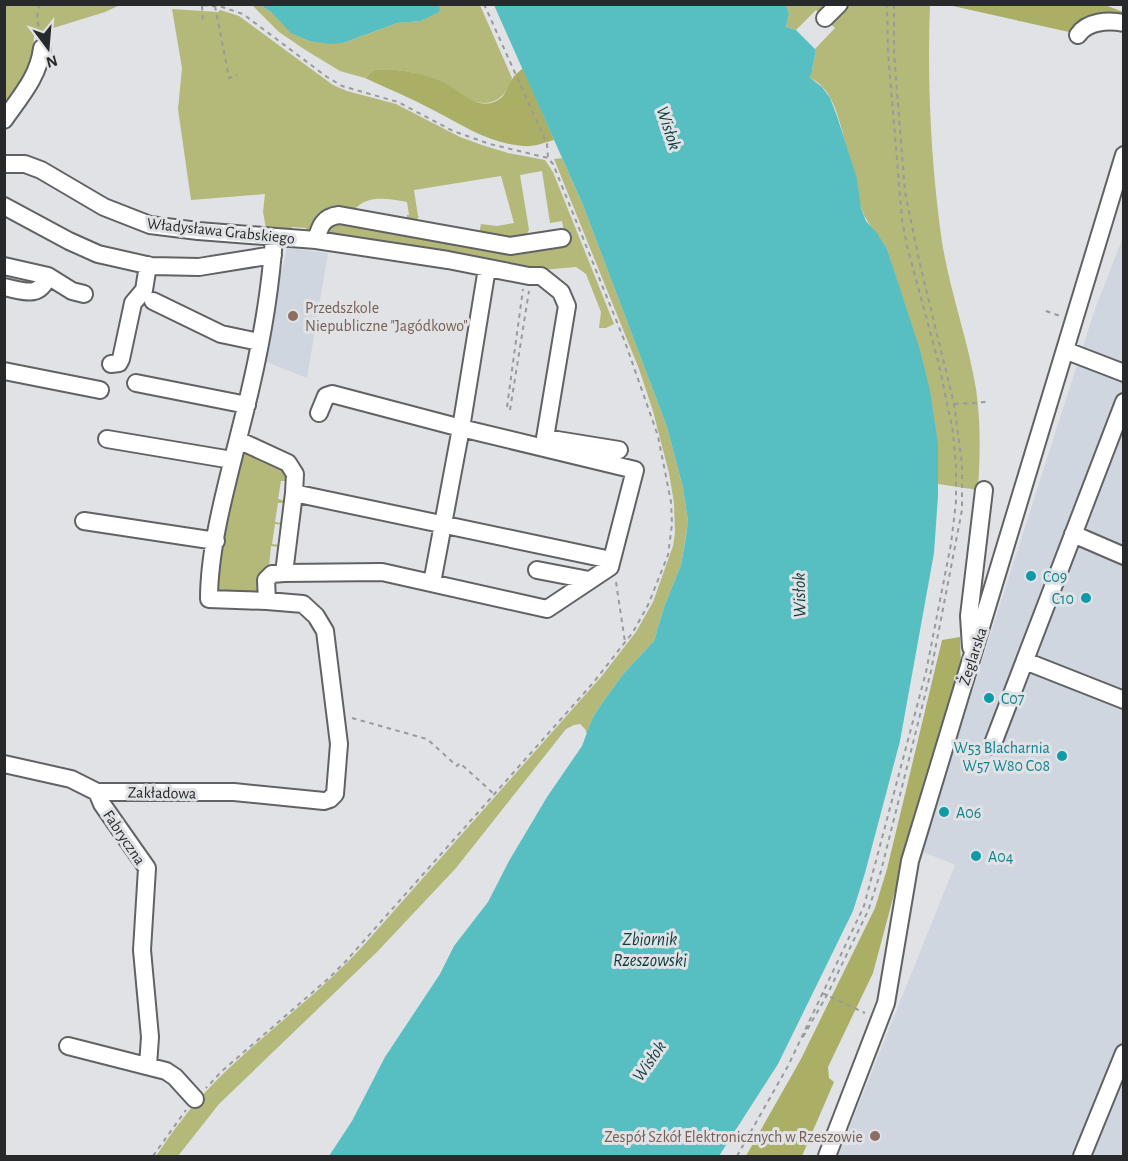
<svg xmlns="http://www.w3.org/2000/svg" width="1128" height="1161" viewBox="0 0 1128 1161" font-family="'Alegreya Sans',sans-serif">
	<style>
		.built { fill: #d0d6df }
		.green { fill: #b4b879 }
		.forest { fill: #abaf66 }
		.water { fill: #57bfc2 }
		.lines { fill: none; stroke-linecap: round; stroke-linejoin: round }
		.minor-casing { stroke: #606264; stroke-width: 20 }
		.path { stroke: #989a9c; stroke-width: 2; stroke-dasharray: 4.5 4.5; stroke-linecap: butt }
		.minor { stroke: #fff; stroke-width: 16 }
		.education-dot { fill: #8d6e63; stroke: #e0e2e5; stroke-width: 2 }
		.culture-dot { fill: #0f9aa8; stroke: #e0e2e5; stroke-width: 2 }
		.labels { text-anchor: middle; stroke-width: 6; stroke-linejoin: round; paint-order: stroke }
		.street-label { font-size: 16px; fill: #28292a; stroke: #e0e2e5 }
		.education-label { font-size: 16px; fill: #785e54; stroke: #e0e2e5; text-anchor: start }
		.culture-label { font-size: 16px; fill: #0d838f; stroke: #e0e2e5; text-anchor: start }
		.water-label { font-size: 18px; font-style: italic; fill: #0c3d3e; stroke: #e0e2e5 }
	</style>
	<rect width="100%" height="100%" fill="#e0e2e5"/>
	<path class="built" d="M 1123,237 L 1123,1156 L 838,1156 L 955,865 L 921,851 L 1094,312 Z
		M 287,248 L 328,253 L 307,378 L 264,361 L 276,270 L 282,271 Z"/>
	<path class="green" d="M 5,5 L 120,5 L 105,12 L 34,34 C 34,64 19,86 5,111 Z
		M 252,5 L 260,5 L 271,12 L 292,33 L 309,41 L 343,43 L 397,23 L 421,21 L 438,12 L 440,5 L 480,5 L 512,78 C 504,102 488,109 465,98 C 456,94 450,85 442,81 C 429,75 385,65 372,71 C 369,73 368,76 365,78 L 340,71 L 307,51 L 279,32 Z
		M 786,5 L 930,5 C 927,83 931,164 942,242 C 950,292 968,340 976,389 C 981,423 980,456 978,490 L 938,484 C 939,399 911,329 887,249 C 879,236 867,224 862,210 C 858,200 859,189 856,179 C 854,170 850,161 848,152 C 840,127 836,88 808,77 L 812,73 C 812,64 816,58 815,49 L 835,28 L 816,10 L 796,30 L 786,27 L 789,14 Z
		M 172,9 L 218,12 L 220,10 L 239,16 L 333,85 L 347,91 L 396,104 L 460,137 L 482,145 L 508,153 L 545,160 L 553,172 L 614,324 L 606,328 L 599,328 L 601,312 L 586,274 L 576,267 L 531,271 L 454,255 L 332,235 L 327,233 L 325,229 L 328,223 L 336,220 L 507,251 L 566,243 L 562,221 L 550,223 L 542,171 L 520,175 L 529,230 C 520,248 495,238 479,235 L 481,224 L 497,226 L 514,223 L 501,176 L 414,190 L 418,216 L 419,216 C 417,221 413,223 407,222 L 407,215 L 409,215 L 407,202 C 388,199 368,194 354,210 C 342,211 330,206 320,216 C 315,220 313,227 309,232 L 306,232 L 306,228 L 292,227 L 292,231 L 266,229 L 263,212 L 265,194 L 191,200 L 178,109 L 182,68 Z
		M 562,158 L 583,205 L 667,427 L 683,488 L 688,522 L 681,565 L 664,607 L 654,641 L 624,673 L 600,706 L 592,719 L 587,734 L 585,729 L 580,724 L 574,725 L 566,729 L 456,868 L 377,952 L 219,1104 L 178,1156 L 156,1156 C 173,1131 191,1106 213,1084 C 260,1036 316,997 362,947 L 601,677 L 636,632 L 653,602 L 673,546 L 675,533 L 674,503 L 669,473 L 653,411 L 639,369 L 554,159 Z
		M 244,454 L 253,454 L 287,472 L 291,481 L 281,481 L 278,499 L 286,501 L 286,503 L 278,503 L 275,522 L 283,523 L 283,525 L 275,524 L 272,544 L 280,545 L 280,547 L 271,546 L 269,566 L 260,593 L 216,592 L 228,502 L 240,457 Z"/>
	<path class="forest" d="M 948,5 L 1105,5 L 1123,12 L 1123,17 L 1084,21 L 1069,32 Z
		M 523,68 L 554,140 C 544,143 534,147 523,146 C 492,144 463,126 437,112 C 413,99 389,89 365,78 C 368,76 369,73 372,71 C 385,65 432,75 444,82 C 460,91 478,112 498,100 C 507,95 507,85 513,78 C 515,74 520,71 523,68 Z
		M 960,637 L 961,664 L 908,842 L 873,973 L 828,1067 L 829,1078 L 834,1082 L 802,1156 L 746,1156 L 801,1059 L 875,908 L 887,869 L 942,640 Z"/>
	<path class="water" d="M 260,5 L 440,5 L 439,12 L 421,21 L 397,23 L 343,43 L 330,44 L 309,41 L 291,33 L 271,12 Z
		M 494,5 L 786,5 L 789,14 L 786,27 L 796,30 L 815,49 C 816,58 812,64 812,73 L 809,77 L 822,87 L 830,98 L 837,116 L 857,179 L 861,208 L 866,221 L 877,233 L 887,249 L 920,350 L 930,391 L 938,444 L 938,496 L 934,553 L 900,741 L 865,873 L 853,911 L 778,1064 L 719,1156 L 329,1156 L 352,1121 L 385,1057 L 440,974 L 454,946 L 488,902 L 509,861 L 547,797 L 582,746 L 592,719 L 600,706 L 624,673 L 654,641 L 664,607 L 681,565 L 686,536 L 688,521 L 683,488 L 667,427 L 583,205 Z"/>
	<g class="lines">
		<defs>
			<path id="minor" d="M 825,18 L 839,4
				M 1078,35 C 1087,21 1108,20 1124,23
				M 4,120 C 20,97 39,76 42,48
				M 4,164 L 25,164 L 41,170 L 104,207 L 150,225 L 198,231 L 316,240 L 448,260 L 529,276 L 541,276 L 561,292 L 567,306 L 545,438 L 619,450
				M 4,206 L 69,241 L 98,254 L 151,266 L 199,267 L 273,255
				M 274,237 C 270,300 257,366 241,427 C 228,480 209,545 209,599 L 267,601 L 266,580 L 272,574 L 284,573
				M 316,240 C 320,226 323,217 339,215 L 510,246 L 562,238
				M 4,266 L 48,276 L 72,291 L 84,294
				M 4,287 C 24,291 39,299 48,276
				M 153,301 L 221,334 L 259,342
				M 1072,353 L 1124,373
				M 111,364 L 119,363 L 121,359 L 133,303 L 144,290 L 148,265
				M 4,371 L 100,390
				M 136,383 L 247,405
				M 319,413 L 326,396 L 332,394 L 461,428 L 432,583
				M 107,439 L 232,460
				M 238,440 L 288,463 L 295,474 L 294,493 L 611,560
				M 294,493 L 284,573 L 382,572 L 547,609 L 610,567 L 635,470 L 461,428 L 487,268
				M 84,521 L 216,541
				M 1073,534 L 1124,556
				M 537,570 L 589,580
				M 971,647 L 969,616 L 984,490
				M 1025,661 L 1124,700
				M 992,746 L 1124,402
				M 4,764 L 71,779 L 97,792 L 234,792 L 324,801 L 330,799 L 335,794 L 339,744 L 325,631 L 316,616 L 303,604 L 267,601
				M 97,792 L 102,804 L 147,868 L 142,950 L 150,1037 L 148,1066
				M 68,1046 L 166,1071 L 175,1077 L 195,1099
				M 827,1156 L 886,1003 L 910,861 L 1124,155
				M 1082,1156 L 1124,1053"/>
		</defs>
		<use href="#minor" class="minor-casing"/>
		<path class="path" d="M 39,4 L 37,18 L 40,33
			M 194,4 L 222,7 L 243,14 L 327,77 L 342,86 L 398,102 L 453,131 L 490,144 L 548,158 L 553,164 L 625,342 L 658,436 L 671,502 L 672,524 L 668,555 L 648,605 L 633,632 L 593,683 L 346,961 L 329,978 L 222,1071 L 206,1088
			M 484,4 L 547,144 L 548,158
			M 202,6 L 203,24
			M 215,6 L 229,78 L 237,75
			M 1046,311 L 1060,316
			M 954,404 L 987,402
			M 507,407 L 523,289
			M 510,410 L 529,291
			M 616,582 L 625,642
			M 352,718 L 427,739 L 457,766 L 460,763 L 494,794
			M 822,993 L 865,1013
			M 803,1037 L 827,995 L 868,911 L 881,871 L 931,671 L 962,510 L 962,464 L 954,404 L 919,260 L 905,192 L 894,53 L 894,4
			M 153,1156 L 186,1110
			M 737,1156 L 788,1066 L 864,906 L 926,672 L 951,544 L 956,502 L 956,467 L 953,432 L 939,365 L 907,246 L 902,220 L 888,52 L 887,4"/>
		<use href="#minor" class="minor"/>
	</g>
	<g class="education-dot">
		<circle cx="293" cy="316" r="6"/>
		<circle cx="875" cy="1136" r="6"/>
	</g>
	<g class="culture-dot">
		<circle cx="1031" cy="576" r="6"/>
		<circle cx="1086" cy="598" r="6"/>
		<circle cx="989" cy="698" r="6"/>
		<circle cx="1062" cy="756" r="6"/>
		<circle cx="944" cy="812" r="6"/>
		<circle cx="976" cy="856" r="6"/>
	</g>
	<g class="labels">
		<g class="street-label">
			<text transform="translate(221 230) rotate(6)" y="6">Władysława Grabskiego</text>
			<text transform="translate(972 656) rotate(-72)" y="6">Żeglarska</text>
			<text transform="translate(162 792) rotate(1)" y="6">Zakładowa</text>
			<text transform="translate(125 837) rotate(56)" y="6">Fabryczna</text>
		</g>
		<g class="education-label">
			<text x="305" y="313">Przedszkole<tspan x="305" dy="18">Niepubliczne "Jagódkowo"</tspan></text>
			<text x="863" y="1142" text-anchor="end">Zespół Szkół Elektronicznych w Rzeszowie</text>
		</g>
		<g class="culture-label">
			<text x="1043" y="582">C09</text>
			<text x="1074" y="604" text-anchor="end">C10</text>
			<text x="1001" y="704">C07</text>
			<text x="1050" y="753" text-anchor="end">W53 Blacharnia<tspan x="1050" dy="18">W57 W80 C08</tspan></text>
			<text x="956" y="818">A06</text>
			<text x="988" y="862">A04</text>
		</g>
		<g class="water-label">
			<text transform="translate(669 128) rotate(72)" y="6">Wisłok</text>
			<text transform="translate(799 595) rotate(-91)" y="6">Wisłok</text>
			<text x="650" y="945">Zbiornik<tspan x="650" dy="21">Rzeszowski</tspan></text>
			<text transform="translate(649 1061) rotate(-55)" y="6">Wisłok</text>
		</g>
	</g>
	<rect width="1128" height="1161" fill="none" stroke="#28292a" stroke-width="12"/>
	<g transform="translate(48 48) rotate(164)" stroke="#e0e2e5" stroke-width="4.5" paint-order="stroke">
	<path d="M0-4.5L10 22L0 15L-10 22Z" fill="#28292a"/>
	<text y="-9" font-size="16" font-weight="bold" text-anchor="middle" fill="#28292a">N</text>
	</g>
</svg>
